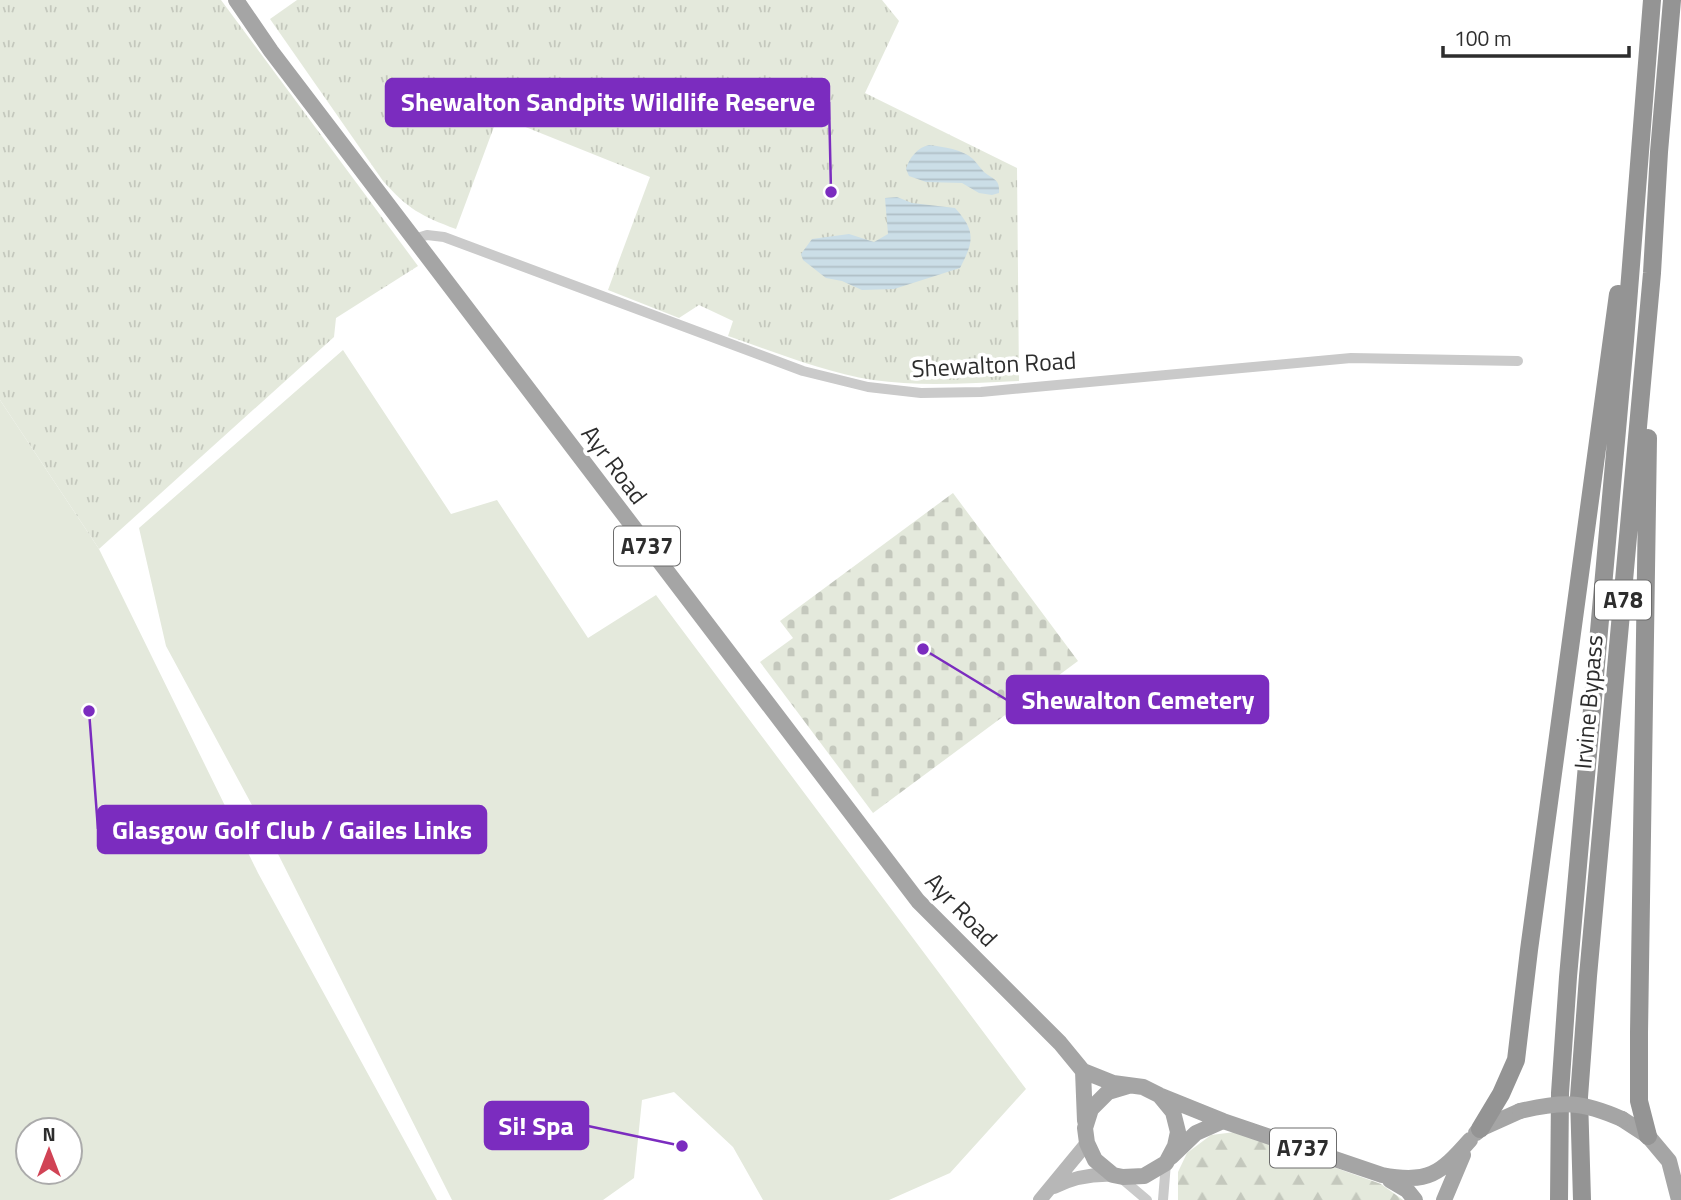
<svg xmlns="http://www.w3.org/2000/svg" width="1681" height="1200" viewBox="0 0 1681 1200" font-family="'Titillium Web',sans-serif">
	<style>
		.grass { fill: #e4e9dc; fill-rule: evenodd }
		.forest { fill: url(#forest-firs) }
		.cemetery { fill: url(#cemetery-stones) }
		.park { fill: url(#park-tufts) }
		.water { fill: url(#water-rules) }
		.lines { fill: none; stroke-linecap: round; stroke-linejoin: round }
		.street { stroke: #cacaca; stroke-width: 10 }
		.secondary { stroke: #b7b7b7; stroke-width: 14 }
		.primary { stroke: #a5a5a5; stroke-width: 16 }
		.highway { stroke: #949494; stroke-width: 18 }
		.primary-bridge { stroke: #a5a5a5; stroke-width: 16 }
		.labels { text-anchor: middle; stroke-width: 7; stroke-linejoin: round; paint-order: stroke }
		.shield { fill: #fff; stroke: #6c6c6c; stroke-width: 2 }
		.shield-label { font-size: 23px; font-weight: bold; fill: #2d2d2d }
		.street-label { font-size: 24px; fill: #2d2d2d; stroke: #fff }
		.leader { fill: none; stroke: #7b2cbf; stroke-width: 2.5 }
		.callout-dot { fill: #7b2cbf; stroke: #fff; stroke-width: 2.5 }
		.callout { fill: #7b2cbf; stroke: #7b2cbf; stroke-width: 2.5 }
		.callout-label { font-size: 26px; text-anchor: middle; font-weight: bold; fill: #fff }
	</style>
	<defs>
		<pattern id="forest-firs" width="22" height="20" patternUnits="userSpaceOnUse" patternTransform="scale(1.75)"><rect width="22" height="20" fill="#e4e9dc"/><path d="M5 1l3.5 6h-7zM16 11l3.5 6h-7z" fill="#c4c8bd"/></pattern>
		<pattern id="cemetery-stones" width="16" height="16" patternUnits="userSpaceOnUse" patternTransform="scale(1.75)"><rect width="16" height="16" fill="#e4e9dc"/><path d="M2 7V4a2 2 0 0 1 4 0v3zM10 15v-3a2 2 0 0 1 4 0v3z" fill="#c4c8bd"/></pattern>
		<pattern id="park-tufts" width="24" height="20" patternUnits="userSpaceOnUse" patternTransform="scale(1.75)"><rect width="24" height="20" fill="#e4e9dc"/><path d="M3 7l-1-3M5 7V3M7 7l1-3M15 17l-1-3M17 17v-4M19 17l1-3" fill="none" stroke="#c4c8bd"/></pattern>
		<pattern id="water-rules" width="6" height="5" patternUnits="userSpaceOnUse" patternTransform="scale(1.75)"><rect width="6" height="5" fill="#cbdee7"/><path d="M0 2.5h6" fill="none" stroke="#afbfc6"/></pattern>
	</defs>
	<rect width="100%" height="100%" fill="#fff"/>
	<path class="grass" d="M 343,350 L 451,514 L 497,500 L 588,638 L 656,595 L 1026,1089 L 950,1173 L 889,1200 L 763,1200 L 733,1147 L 674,1092 L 642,1100 L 634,1178 L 603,1200 L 452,1200 L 273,844 L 166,646 L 139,528 Z
		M 0,400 L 99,549 L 258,873 L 437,1200 L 0,1200 ZM 28,1130 L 70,1130 L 70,1172 L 28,1172 Z"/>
	<path class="forest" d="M 1235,1132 L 1381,1184 L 1403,1200 L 1178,1200 L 1178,1172 L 1187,1153 L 1211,1135 Z"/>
	<path class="cemetery" d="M 953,493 L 1078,661 L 873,813 L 760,662 L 793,638 L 780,621 Z"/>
	<path class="park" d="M 0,0 L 221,0 L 418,266 L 336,318 L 334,337 L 99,549 L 0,400 Z
		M 297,0 L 882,0 L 899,21 L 865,93 L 1017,168 L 1019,381 C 970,383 921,387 873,380 C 823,372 775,352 728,336 L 733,321 L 699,305 L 679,318 L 608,290 L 650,177 L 498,116 L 456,229 C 421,216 408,209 383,181 L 270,19 Z"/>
	<path class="water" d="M 929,145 C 944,147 962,149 973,159 C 977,163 980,168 984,172 C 994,180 1000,179 999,193 L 992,195 L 979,193 L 962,183 L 926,182 L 909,176 L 906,169 C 909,158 918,147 929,145 Z
		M 897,197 L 912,203 L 955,208 C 976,231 974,241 960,268 L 894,289 L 862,290 L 842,281 L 826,278 L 803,260 L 801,254 L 812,239 L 849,234 L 874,242 L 888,234 L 885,198 Z"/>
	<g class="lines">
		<path class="street" d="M 414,239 L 427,235 L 444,237 L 803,371 L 868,387 L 921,393 L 981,392 L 1351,358 L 1518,361
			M 1121,1178 L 1147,1200
			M 1163,1200 L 1166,1163"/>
		<path class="secondary" d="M 1054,1187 C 1074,1177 1092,1174 1113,1175
			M 1040,1200 L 1087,1143"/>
		<path class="primary" d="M 236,0 L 271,51 L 918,901 L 1060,1043 L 1083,1071 L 1113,1083 L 1143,1087 L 1159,1095 L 1173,1112 L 1178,1132 L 1175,1146 L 1166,1163 L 1144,1176 L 1123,1177 L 1113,1175 L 1095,1160 L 1087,1143 L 1085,1128 L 1091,1109 L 1108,1092 L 1128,1086
			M 1083,1071 L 1085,1121
			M 1161,1096 L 1223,1121 L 1382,1175 C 1428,1184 1440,1174 1470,1140
			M 1622,1119 L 1648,1136 L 1669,1161 L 1679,1200
			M 1476,1133 L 1480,1129 L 1520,1111
			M 1171,1157 L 1196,1133 L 1223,1121
			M 1390,1180 L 1407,1190 L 1415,1200
			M 1444,1200 L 1463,1155"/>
		<path class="highway" d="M 1480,1129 L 1501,1094 L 1516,1060 L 1529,950 L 1618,294
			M 1648,1136 L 1639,1101 L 1639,1033 L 1648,438
			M 1559,1200 L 1560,1093 L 1568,977 L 1625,341 L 1652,0
			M 1582,1200 L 1579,1097 L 1588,976 L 1652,273 L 1659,152 L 1672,0"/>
		<path class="primary-bridge" d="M 1520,1111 C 1563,1101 1581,1101 1622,1119"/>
	</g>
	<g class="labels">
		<g class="shield">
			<rect x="614" y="526.5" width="66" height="39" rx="5"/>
			<rect x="1595" y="580.5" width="56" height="39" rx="5"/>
			<rect x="1270" y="1128.5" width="66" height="39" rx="5"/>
		</g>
		<g class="shield-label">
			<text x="647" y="554">A737</text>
			<text x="1623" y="608">A78</text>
			<text x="1303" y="1156">A737</text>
		</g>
		<g class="street-label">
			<text transform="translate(994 365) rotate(-3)" y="8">Shewalton Road</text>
			<text transform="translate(614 465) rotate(53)" y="8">Ayr Road</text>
			<text transform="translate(1589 702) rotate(-85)" y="8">Irvine Bypass</text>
			<text transform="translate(961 910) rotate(46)" y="8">Ayr Road</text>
		</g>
	</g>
	<path class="leader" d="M831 192L829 102M923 649L1007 700M89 711L98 829M682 1146L588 1126"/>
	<g class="callout-dot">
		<circle cx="831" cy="192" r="7"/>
		<circle cx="923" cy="649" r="7"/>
		<circle cx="89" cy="711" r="7"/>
		<circle cx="682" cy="1146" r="7"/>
	</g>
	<g class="callout">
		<rect x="386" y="79" width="443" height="47" rx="7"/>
		<rect x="1007" y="676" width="261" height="47" rx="7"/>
		<rect x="98" y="806" width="388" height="47" rx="7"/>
		<rect x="485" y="1102" width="103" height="47" rx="7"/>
	</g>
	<g class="callout-label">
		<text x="608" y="111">Shewalton Sandpits Wildlife Reserve</text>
		<text x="1138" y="709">Shewalton Cemetery</text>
		<text x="292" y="839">Glasgow Golf Club / Gailes Links</text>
		<text x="536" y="1135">Si! Spa</text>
	</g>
	<g transform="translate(49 1151)"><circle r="33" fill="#ffffff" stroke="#ababab" stroke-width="2"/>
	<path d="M0-5L12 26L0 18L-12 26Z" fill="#d14355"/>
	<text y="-10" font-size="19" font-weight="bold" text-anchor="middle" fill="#2d2d2d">N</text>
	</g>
	<path d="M1443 46v10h186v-10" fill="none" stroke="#2d2d2d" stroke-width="3.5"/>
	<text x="1454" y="46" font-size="21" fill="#2d2d2d" stroke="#ffffff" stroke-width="5" paint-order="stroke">100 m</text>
</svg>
